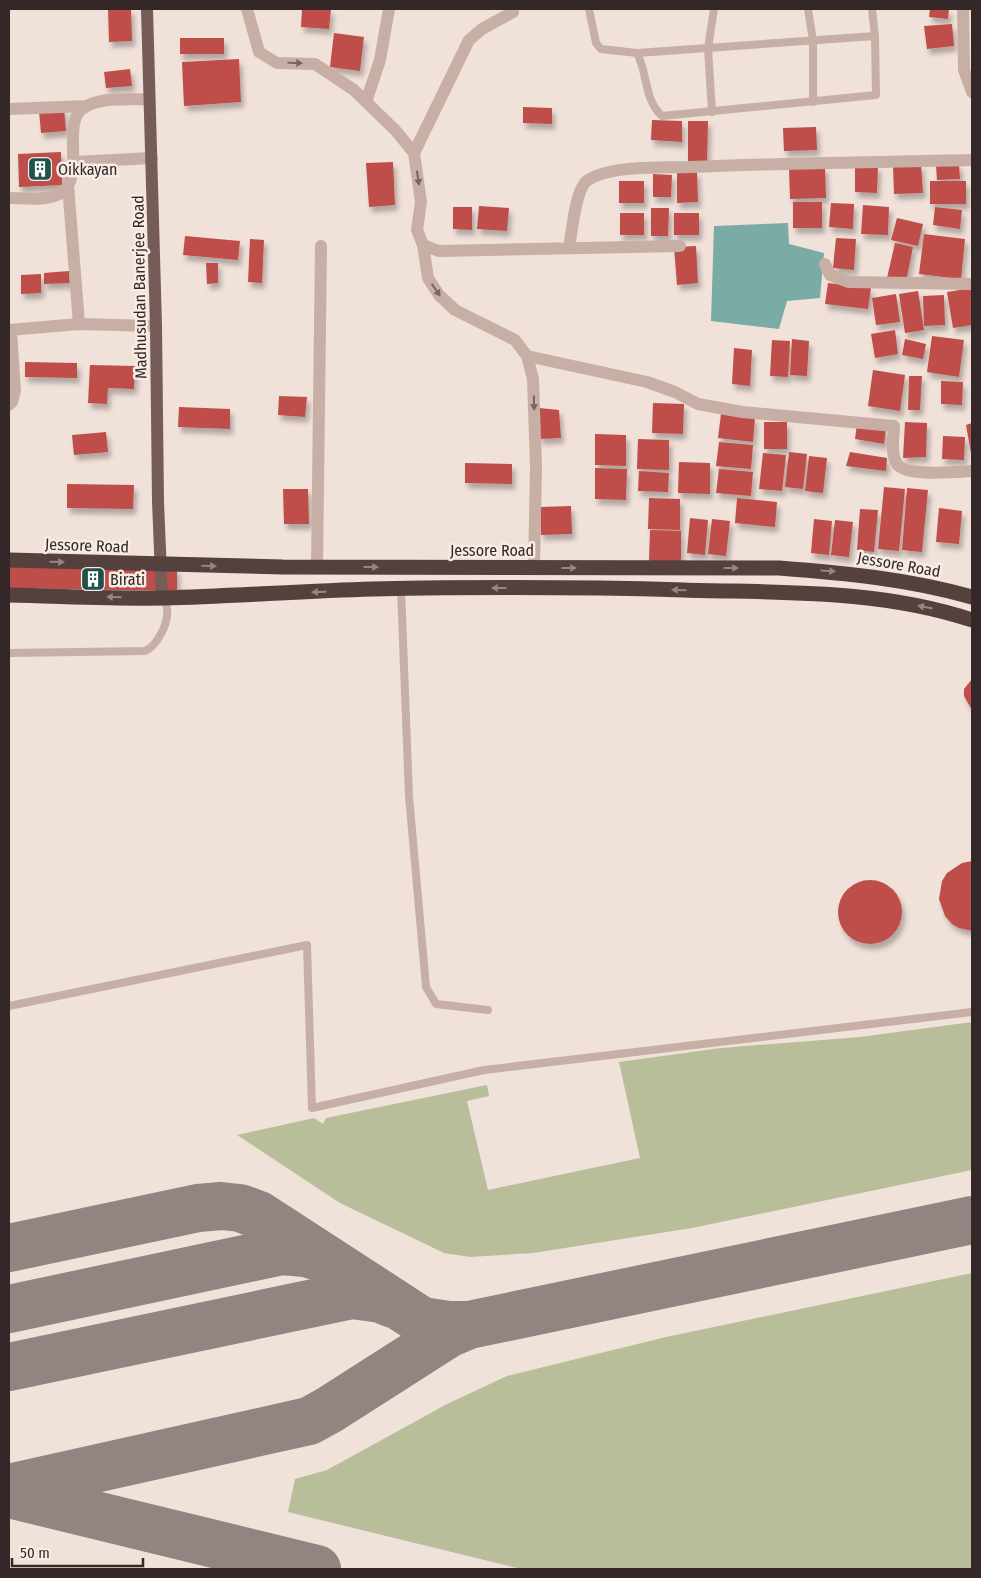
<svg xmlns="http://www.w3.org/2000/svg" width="981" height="1578" viewBox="0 0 981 1578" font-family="'Fira Sans Condensed',sans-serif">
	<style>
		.green { fill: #b9be9a }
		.water { fill: #7aaba4 }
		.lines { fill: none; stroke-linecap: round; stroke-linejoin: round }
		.taxiway { stroke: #928480; stroke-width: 48 }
		.building { fill: #bf4e48; filter: url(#shadow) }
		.lane { stroke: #c7afa6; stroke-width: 8 }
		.street { stroke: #c7afa6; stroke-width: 12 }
		.primary { stroke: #755c58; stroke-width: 12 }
		.highway { stroke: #54413e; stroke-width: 15 }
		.oneway { fill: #766560 }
		.oneway2 { fill: #968581 }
		.labels { text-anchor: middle; stroke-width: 5; stroke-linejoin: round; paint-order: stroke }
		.poi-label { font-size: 16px; fill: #332827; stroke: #f8ece5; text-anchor: start }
		.street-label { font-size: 16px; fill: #332827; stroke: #f8ece5 }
	</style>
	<defs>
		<filter id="shadow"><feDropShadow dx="3" dy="5.5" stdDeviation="2.5" flood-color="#0004"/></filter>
	</defs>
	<rect width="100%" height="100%" fill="#f0e1d9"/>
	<path class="green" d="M 972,1022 L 972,1170 L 692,1228 L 533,1253 L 470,1257 L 444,1253 L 340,1203 L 237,1135 L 314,1118 L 323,1124 L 326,1118 L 487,1085 L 489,1096 L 467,1101 L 488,1190 L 640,1158 L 619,1062 L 721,1048 L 860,1037 Z
		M 972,1273 L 972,1569 L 521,1569 L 288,1512 L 295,1479 L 327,1470 L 447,1404 L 507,1376 L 666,1337 Z"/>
	<path class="water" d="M 788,223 L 789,244 L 824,253 L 820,298 L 787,301 L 779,329 L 711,321 L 714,226 Z"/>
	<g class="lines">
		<path class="taxiway" d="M 9,1248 L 198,1208 L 221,1206 L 240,1208 L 259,1215 L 422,1321 L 449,1325 L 469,1325
			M 9,1309 L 282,1251 L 305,1253 L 326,1259
			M 9,1367 L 352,1295 L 381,1299 L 393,1304
			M 9,1488 L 309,1421 L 329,1410 L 448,1334 L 469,1325 L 972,1220
			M 9,1494 L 317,1569"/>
	</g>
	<path class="building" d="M 108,9 L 131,9 L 132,41 L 109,42 Z
		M 302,9 L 331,9 L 329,29 L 301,27 Z
		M 930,9 L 949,9 L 948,19 L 929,17 Z
		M 952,24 L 954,46 L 927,49 L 924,26 Z
		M 334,33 L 364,37 L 360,71 L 330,67 Z
		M 180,38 L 224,38 L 224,54 L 180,54 Z
		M 239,59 L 241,102 L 184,106 L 182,62 Z
		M 130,69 L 132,86 L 106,88 L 104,72 Z
		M 523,107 L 552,108 L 552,124 L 523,123 Z
		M 64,108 L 66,131 L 41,133 L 39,111 Z
		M 652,120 L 682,121 L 682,142 L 651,140 Z
		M 688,121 L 708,121 L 707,163 L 688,163 Z
		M 816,127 L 817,150 L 784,151 L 783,128 Z
		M 61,152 L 62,185 L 19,187 L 18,154 Z
		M 393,162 L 395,205 L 369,207 L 366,163 Z
		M 921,164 L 923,193 L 894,194 L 893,166 Z
		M 959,164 L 960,179 L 937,180 L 936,165 Z
		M 855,166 L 878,166 L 877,193 L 855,192 Z
		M 825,167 L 826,198 L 790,199 L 789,168 Z
		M 677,172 L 697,172 L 698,202 L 677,203 Z
		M 653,174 L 672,175 L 671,197 L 653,197 Z
		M 619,181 L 644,181 L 644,203 L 619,203 Z
		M 930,181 L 966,181 L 966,204 L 930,204 Z
		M 793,202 L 822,202 L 822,228 L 793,228 Z
		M 831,203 L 854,204 L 853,229 L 829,227 Z
		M 863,205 L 889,207 L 888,235 L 861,234 Z
		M 479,206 L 509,208 L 507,231 L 477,229 Z
		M 453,207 L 472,207 L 472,230 L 453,229 Z
		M 935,207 L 962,210 L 960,229 L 933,225 Z
		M 651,208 L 669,208 L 668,236 L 651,236 Z
		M 620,213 L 644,213 L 644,235 L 620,235 Z
		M 674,213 L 699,213 L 699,235 L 674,235 Z
		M 897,218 L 923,224 L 918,246 L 891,240 Z
		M 924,234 L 965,239 L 961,279 L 919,274 Z
		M 185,236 L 240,241 L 238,260 L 183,255 Z
		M 836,238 L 856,239 L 854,270 L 833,268 Z
		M 250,239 L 264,240 L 262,283 L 248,282 Z
		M 895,243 L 913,247 L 906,282 L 887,278 Z
		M 696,246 L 698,283 L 677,285 L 674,247 Z
		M 206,263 L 218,263 L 218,283 L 207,284 Z
		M 69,271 L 70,283 L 44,284 L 44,273 Z
		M 41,274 L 41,293 L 21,294 L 21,275 Z
		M 828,283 L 871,288 L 868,309 L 825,304 Z
		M 972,288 L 972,325 L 953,328 L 947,292 Z
		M 918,291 L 924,330 L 905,333 L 899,294 Z
		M 896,294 L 900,322 L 876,325 L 872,298 Z
		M 944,295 L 945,325 L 924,326 L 923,296 Z
		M 895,330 L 898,354 L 875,358 L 871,334 Z
		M 932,336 L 964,340 L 959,377 L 927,372 Z
		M 792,339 L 809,341 L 807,376 L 790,375 Z
		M 905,339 L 926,344 L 923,359 L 902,355 Z
		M 772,340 L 790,341 L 788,377 L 770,376 Z
		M 734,348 L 752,350 L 750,386 L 732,384 Z
		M 25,362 L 77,363 L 77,378 L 25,377 Z
		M 90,365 L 135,366 L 134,389 L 108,388 L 107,404 L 88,403 Z
		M 873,370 L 905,375 L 900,411 L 868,406 Z
		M 909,376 L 922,376 L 920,410 L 908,410 Z
		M 941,381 L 963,382 L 962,405 L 941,404 Z
		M 279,396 L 307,397 L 305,417 L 278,415 Z
		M 653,403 L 684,404 L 683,434 L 652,433 Z
		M 179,407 L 230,409 L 230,429 L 178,427 Z
		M 539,408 L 559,410 L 561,438 L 539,439 Z
		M 721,414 L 755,418 L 753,442 L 718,438 Z
		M 764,422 L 787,422 L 787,449 L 764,449 Z
		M 905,422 L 927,423 L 926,457 L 903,458 Z
		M 972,423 L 972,453 L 971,453 L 966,425 Z
		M 857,424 L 886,429 L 884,444 L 855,439 Z
		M 106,432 L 108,452 L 74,455 L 72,435 Z
		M 595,434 L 626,435 L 626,466 L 595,465 Z
		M 943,436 L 965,437 L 964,460 L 942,459 Z
		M 638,439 L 669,440 L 669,470 L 637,469 Z
		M 719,442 L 753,445 L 751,469 L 716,466 Z
		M 789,452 L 807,454 L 803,489 L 785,487 Z
		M 850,452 L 887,458 L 886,471 L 846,466 Z
		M 763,453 L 786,455 L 782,491 L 759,489 Z
		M 809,456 L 827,458 L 823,493 L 805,491 Z
		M 679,462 L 710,463 L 710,494 L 678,493 Z
		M 465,463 L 512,464 L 512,484 L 465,483 Z
		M 595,468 L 627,469 L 626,500 L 595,499 Z
		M 719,469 L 753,472 L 751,496 L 716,493 Z
		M 639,471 L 669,473 L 668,492 L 638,491 Z
		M 67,484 L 134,485 L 133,509 L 67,508 Z
		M 884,487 L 905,489 L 899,551 L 878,549 Z
		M 907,488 L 928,490 L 922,552 L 902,550 Z
		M 283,489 L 308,489 L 309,524 L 284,524 Z
		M 649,498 L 680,499 L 680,530 L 648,529 Z
		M 737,498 L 777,502 L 775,527 L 735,523 Z
		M 571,506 L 572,534 L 541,535 L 540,507 Z
		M 939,508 L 962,511 L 959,544 L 936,542 Z
		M 860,509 L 878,510 L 874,552 L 857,550 Z
		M 690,518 L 708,520 L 705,555 L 687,553 Z
		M 712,519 L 730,521 L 726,556 L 708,554 Z
		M 814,519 L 832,521 L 829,555 L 811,553 Z
		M 835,520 L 853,522 L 849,557 L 831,555 Z
		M 650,530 L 681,531 L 681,562 L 649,561 Z
		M 9,563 L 177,569 L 177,591 L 9,588 Z
		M 972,679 L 972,710 L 964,696 L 964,689 Z
		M 972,861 L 972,931 L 959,928 L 952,924 L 945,916 L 939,899 L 942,881 L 947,873 L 962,863 Z
		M838 912a32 32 0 1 1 64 0a32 32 0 1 1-64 0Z"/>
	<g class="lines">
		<path class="lane" d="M 589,9 L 596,43 L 601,49 L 637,53 C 648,74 644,100 662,116 L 876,95 L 875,36 L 872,9
			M 808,9 L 813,41 L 813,102
			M 637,53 L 875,36
			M 712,112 L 708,48 L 714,9
			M 401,589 L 409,796 L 426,987 L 436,1004 L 488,1010
			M 9,653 L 145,651 C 157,646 169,623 167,609 C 167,606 164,601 162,598
			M 9,1006 L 307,945 L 312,1108 L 484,1070 L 972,1012"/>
		<path class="street" d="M 247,9 L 259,52 L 277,63 L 315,64 L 354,90 L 396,131 L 414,153 L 421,202 L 417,230 L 423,245 L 428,278 L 439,295 L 455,310 L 515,340 L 527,356 L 533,379 L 536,467 L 534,567
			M 963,9 L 964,70 L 972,92
			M 366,102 L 380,60 L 389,9
			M 9,109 L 87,106
			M 414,153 L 469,40 L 482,29 L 513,12
			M 74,162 L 152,158
			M 68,185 L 79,324
			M 9,198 C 24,198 48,202 62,192 C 85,176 62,124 82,109 C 99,96 129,100 149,99
			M 423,245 L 439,251 L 680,246
			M 569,248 C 572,233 575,188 588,180 C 612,165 660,168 689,167 C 783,163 878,162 972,160
			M 825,264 L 830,275 L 849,282 L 972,284
			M 9,330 L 79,324 L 156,326
			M 527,356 L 647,382 L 675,392 L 698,404 L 742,412 L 894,426 C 894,438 890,453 897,464 C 906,477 957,472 972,471
			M 9,405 L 12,402 L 15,391 L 11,330
			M 317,567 L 321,246"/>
		<path class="primary" d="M 147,9 L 156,326 L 158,502 L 162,598"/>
		<path class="highway" d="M 9,560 L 283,567 L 779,568 C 845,573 908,579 972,597
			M 9,595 C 60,596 113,599 164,598 C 234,596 303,591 373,589 C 476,587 580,587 684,590 C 781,593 879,589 972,620"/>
	</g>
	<defs><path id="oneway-solid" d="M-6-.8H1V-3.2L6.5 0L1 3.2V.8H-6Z" transform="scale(1.25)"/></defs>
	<g class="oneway">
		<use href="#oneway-solid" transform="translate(295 63) rotate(1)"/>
		<use href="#oneway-solid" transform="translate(418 178) rotate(82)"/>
		<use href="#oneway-solid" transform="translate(436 290) rotate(55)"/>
		<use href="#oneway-solid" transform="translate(534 403) rotate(89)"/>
	</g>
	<g class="oneway2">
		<use href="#oneway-solid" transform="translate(57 562) rotate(2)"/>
		<use href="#oneway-solid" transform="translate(209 566) rotate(1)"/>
		<use href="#oneway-solid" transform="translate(371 567)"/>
		<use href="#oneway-solid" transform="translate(569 568)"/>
		<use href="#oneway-solid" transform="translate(731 568)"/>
		<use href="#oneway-solid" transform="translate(828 571) rotate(4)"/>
		<use href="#oneway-solid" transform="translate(499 588) rotate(180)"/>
		<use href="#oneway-solid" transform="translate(679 590) rotate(-179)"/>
		<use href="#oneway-solid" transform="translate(319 592) rotate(178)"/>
		<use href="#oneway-solid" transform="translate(114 597) rotate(-179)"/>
		<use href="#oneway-solid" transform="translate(925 607) rotate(-169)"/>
	</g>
	<defs>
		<symbol id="building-square" viewBox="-11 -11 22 22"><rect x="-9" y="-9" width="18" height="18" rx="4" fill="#1f524c" stroke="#f8ece5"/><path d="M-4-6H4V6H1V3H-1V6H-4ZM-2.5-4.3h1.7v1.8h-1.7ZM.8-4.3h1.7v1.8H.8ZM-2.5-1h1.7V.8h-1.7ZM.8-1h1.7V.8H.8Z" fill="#fff"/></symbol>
	</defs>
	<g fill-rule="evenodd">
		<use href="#building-square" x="26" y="155" width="28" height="28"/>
		<use href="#building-square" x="79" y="565" width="28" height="28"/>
	</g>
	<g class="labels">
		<g class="poi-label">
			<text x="58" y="175">Oikkayan</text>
			<text x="110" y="585">Birati</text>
		</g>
		<g class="street-label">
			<text transform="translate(139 287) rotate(-91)" y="6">Madhusudan Banerjee Road</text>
			<text transform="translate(87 545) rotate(2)" y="6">Jessore Road</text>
			<text x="492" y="556">Jessore Road</text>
			<text transform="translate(899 564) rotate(10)" y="6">Jessore Road</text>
		</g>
	</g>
	<rect width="981" height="1578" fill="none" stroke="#332827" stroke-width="20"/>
	<path d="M12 1558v8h131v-8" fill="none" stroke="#332827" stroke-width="2.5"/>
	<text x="20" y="1558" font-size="15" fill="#332827" stroke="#f8ece5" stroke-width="4" paint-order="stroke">50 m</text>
</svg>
